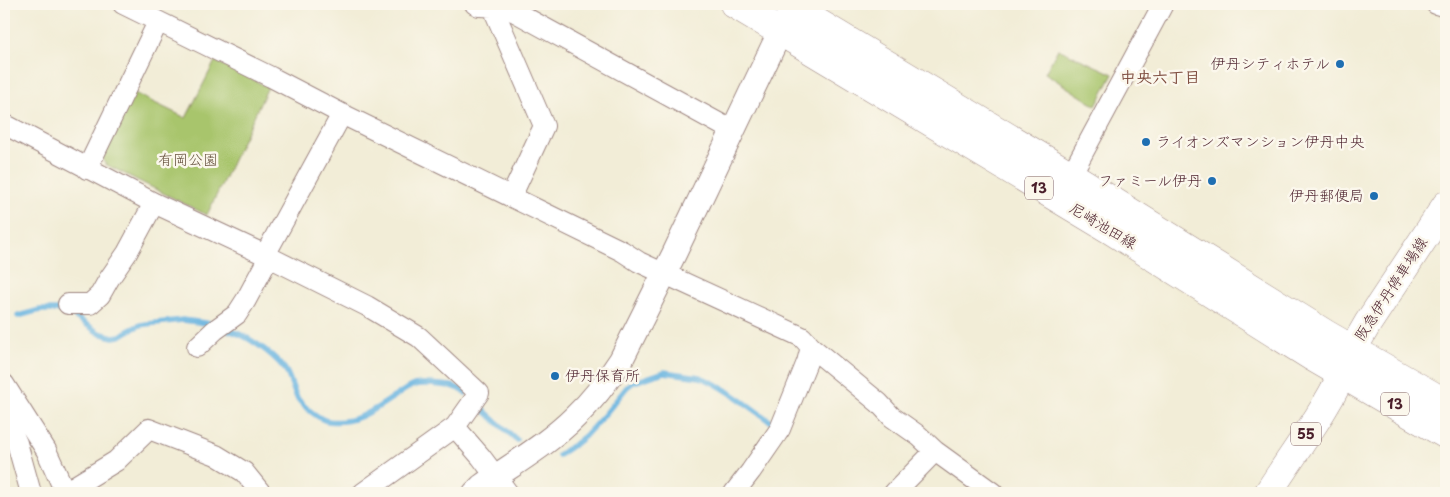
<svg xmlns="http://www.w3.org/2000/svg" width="1450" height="497" viewBox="0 0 1450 497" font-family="'Playpen Sans','Klee One',sans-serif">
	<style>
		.green { fill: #a8c56c; stroke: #79724c }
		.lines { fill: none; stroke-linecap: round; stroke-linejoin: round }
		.stream { stroke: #66b3e0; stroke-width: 5.5 }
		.minor-casing { stroke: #9e8681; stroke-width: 22 }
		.tertiary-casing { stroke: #9e8681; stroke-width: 26 }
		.secondary-casing { stroke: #9e8681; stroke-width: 29 }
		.primary-casing { stroke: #9e8681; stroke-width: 29 }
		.minor { stroke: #fff; stroke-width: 20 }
		.tertiary { stroke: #fff; stroke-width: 24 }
		.secondary { stroke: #fff; stroke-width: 28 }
		.primary { stroke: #fff; stroke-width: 28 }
		.poi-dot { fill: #1f6fb2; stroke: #fbf7ec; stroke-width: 2 }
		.labels { text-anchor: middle; stroke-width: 5; stroke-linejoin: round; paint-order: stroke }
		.shield { fill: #fbf7ec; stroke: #7f6065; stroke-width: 1 }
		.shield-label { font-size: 14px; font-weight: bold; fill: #4a1f2b }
		.poi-label { font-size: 15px; fill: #4a1f2b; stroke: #fbf7ec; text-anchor: end }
		.park-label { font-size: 15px; fill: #66513e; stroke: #fbf7ec }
		.street-label { font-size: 15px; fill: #4a1f2b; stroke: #fbf7ec }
		.neighbourhood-label { font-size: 16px; font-weight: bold; fill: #7e4c3f; stroke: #fbf7ec }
	</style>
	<rect width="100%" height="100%" fill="#fbf7ec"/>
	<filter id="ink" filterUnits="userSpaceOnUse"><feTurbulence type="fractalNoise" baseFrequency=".02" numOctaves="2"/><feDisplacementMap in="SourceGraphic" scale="10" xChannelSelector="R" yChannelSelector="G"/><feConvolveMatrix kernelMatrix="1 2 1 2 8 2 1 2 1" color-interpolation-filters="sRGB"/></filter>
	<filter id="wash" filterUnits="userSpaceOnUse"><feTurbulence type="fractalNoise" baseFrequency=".0096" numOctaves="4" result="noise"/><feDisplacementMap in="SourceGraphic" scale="20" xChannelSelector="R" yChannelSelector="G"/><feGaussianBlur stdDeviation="1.12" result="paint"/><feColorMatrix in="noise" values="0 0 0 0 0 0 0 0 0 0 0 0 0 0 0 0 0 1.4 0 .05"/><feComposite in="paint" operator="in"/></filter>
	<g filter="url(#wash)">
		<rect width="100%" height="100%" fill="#f2edd7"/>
		<path class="green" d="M 1058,49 L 1113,74 L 1096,106 L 1045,73 Z
			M 215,61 L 268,87 L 207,215 L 105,164 L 101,156 L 132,92 L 186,118 Z"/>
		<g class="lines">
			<path class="stream" d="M 18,316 L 40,310 L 62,310 L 71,314 L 99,333 L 113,337 L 120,336 L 128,331 L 140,325 L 147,324 L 183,320 L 213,324
				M 227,330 C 246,334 272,353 284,368 C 291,377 292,390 298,399 C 303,406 320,420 328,421 C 357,425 374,409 397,395 C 402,392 408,387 414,385 C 422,383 432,384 441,385 C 450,386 458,386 465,393
				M 479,406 L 517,440
				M 559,455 L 575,444 L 585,436 L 606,413 L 627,387 L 632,383 L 664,372 L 700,377 C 726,387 750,407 773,423"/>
		</g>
	</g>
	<g filter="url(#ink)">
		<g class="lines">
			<defs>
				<path id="minor" d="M 123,4 L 271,77 L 342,114 L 622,251 L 639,262 L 802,337 L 811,347 L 807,362 L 780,429 L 751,471 L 734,493
					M 475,4 L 479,6 L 506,7 L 733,131
					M 494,4 L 496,15 L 544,126 L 511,197
					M 1436,4 L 1446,7
					M 4,124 L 154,203 L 261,253 L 367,306 L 419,337 L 479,393 L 455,427 L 363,493
					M 87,169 L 158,22
					M 1060,183 L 1071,175 L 1162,6 L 1162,4
					M 265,255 L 342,114
					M 68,304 L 90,304 L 100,295 L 109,279 L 127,253 L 154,203
					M 197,347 L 215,330 L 237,314 L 246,300 L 269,257
					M 811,347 L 879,403 L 892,417 L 919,436 L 935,451 L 993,493
					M 4,384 L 46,450 L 65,492 L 116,461 L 149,429 L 216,455 L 244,472 L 261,493
					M 4,415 L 17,443 L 31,493
					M 455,427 L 481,457 L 508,493
					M 894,493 L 935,451"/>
				<path id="tertiary" d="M 475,493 L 482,486 C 513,464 548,444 575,417 C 593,400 608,380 621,360 L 674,254 L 780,32"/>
				<path id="secondary" d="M 1353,349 L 1368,323 L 1446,205"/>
				<path id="primary" d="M 734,4 L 1112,231 L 1312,357 L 1446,435
					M 787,4 L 1071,175 L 1326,334 L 1446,403
					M 1268,493 C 1296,449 1330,406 1350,357"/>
			</defs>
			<use href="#minor" class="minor-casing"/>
			<use href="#tertiary" class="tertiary-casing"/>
			<use href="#secondary" class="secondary-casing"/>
			<use href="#primary" class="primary-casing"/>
			<use href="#minor" class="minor"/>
			<use href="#tertiary" class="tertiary"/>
			<use href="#secondary" class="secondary"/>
			<use href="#primary" class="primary"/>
		</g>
	</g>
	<g class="poi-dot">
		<circle cx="1340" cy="64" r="5"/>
		<circle cx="1146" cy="142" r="5"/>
		<circle cx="1212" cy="181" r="5"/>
		<circle cx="1374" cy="196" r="5"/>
		<circle cx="555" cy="376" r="5"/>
	</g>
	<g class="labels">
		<g class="shield">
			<rect x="1025" y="176.5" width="28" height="23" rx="4"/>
			<rect x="1381" y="392.5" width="28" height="23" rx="4"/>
			<rect x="1291" y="422.5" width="30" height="23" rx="4"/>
		</g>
		<g class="shield-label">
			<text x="1039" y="193">13</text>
			<text x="1395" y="409">13</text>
			<text x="1306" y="439">55</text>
		</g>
		<g class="poi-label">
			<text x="1330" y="69">伊丹シティホテル</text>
			<text x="1156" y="147" text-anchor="start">ライオンズマンション伊丹中央</text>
			<text x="1202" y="186">ファミール伊丹</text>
			<text x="1364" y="201">伊丹郵便局</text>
			<text x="565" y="381" text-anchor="start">伊丹保育所</text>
		</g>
		<g class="park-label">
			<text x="188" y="165">有岡公園</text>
		</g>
		<g class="street-label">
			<text transform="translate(1103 226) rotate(31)" y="5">尼崎池田線</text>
			<text transform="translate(1391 289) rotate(-57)" y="5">阪急伊丹停車場線</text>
		</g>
		<g class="neighbourhood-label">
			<text x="1160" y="83">中央六丁目</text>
		</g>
	</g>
	<rect width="1450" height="497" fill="none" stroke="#fbf7ec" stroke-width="20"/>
</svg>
